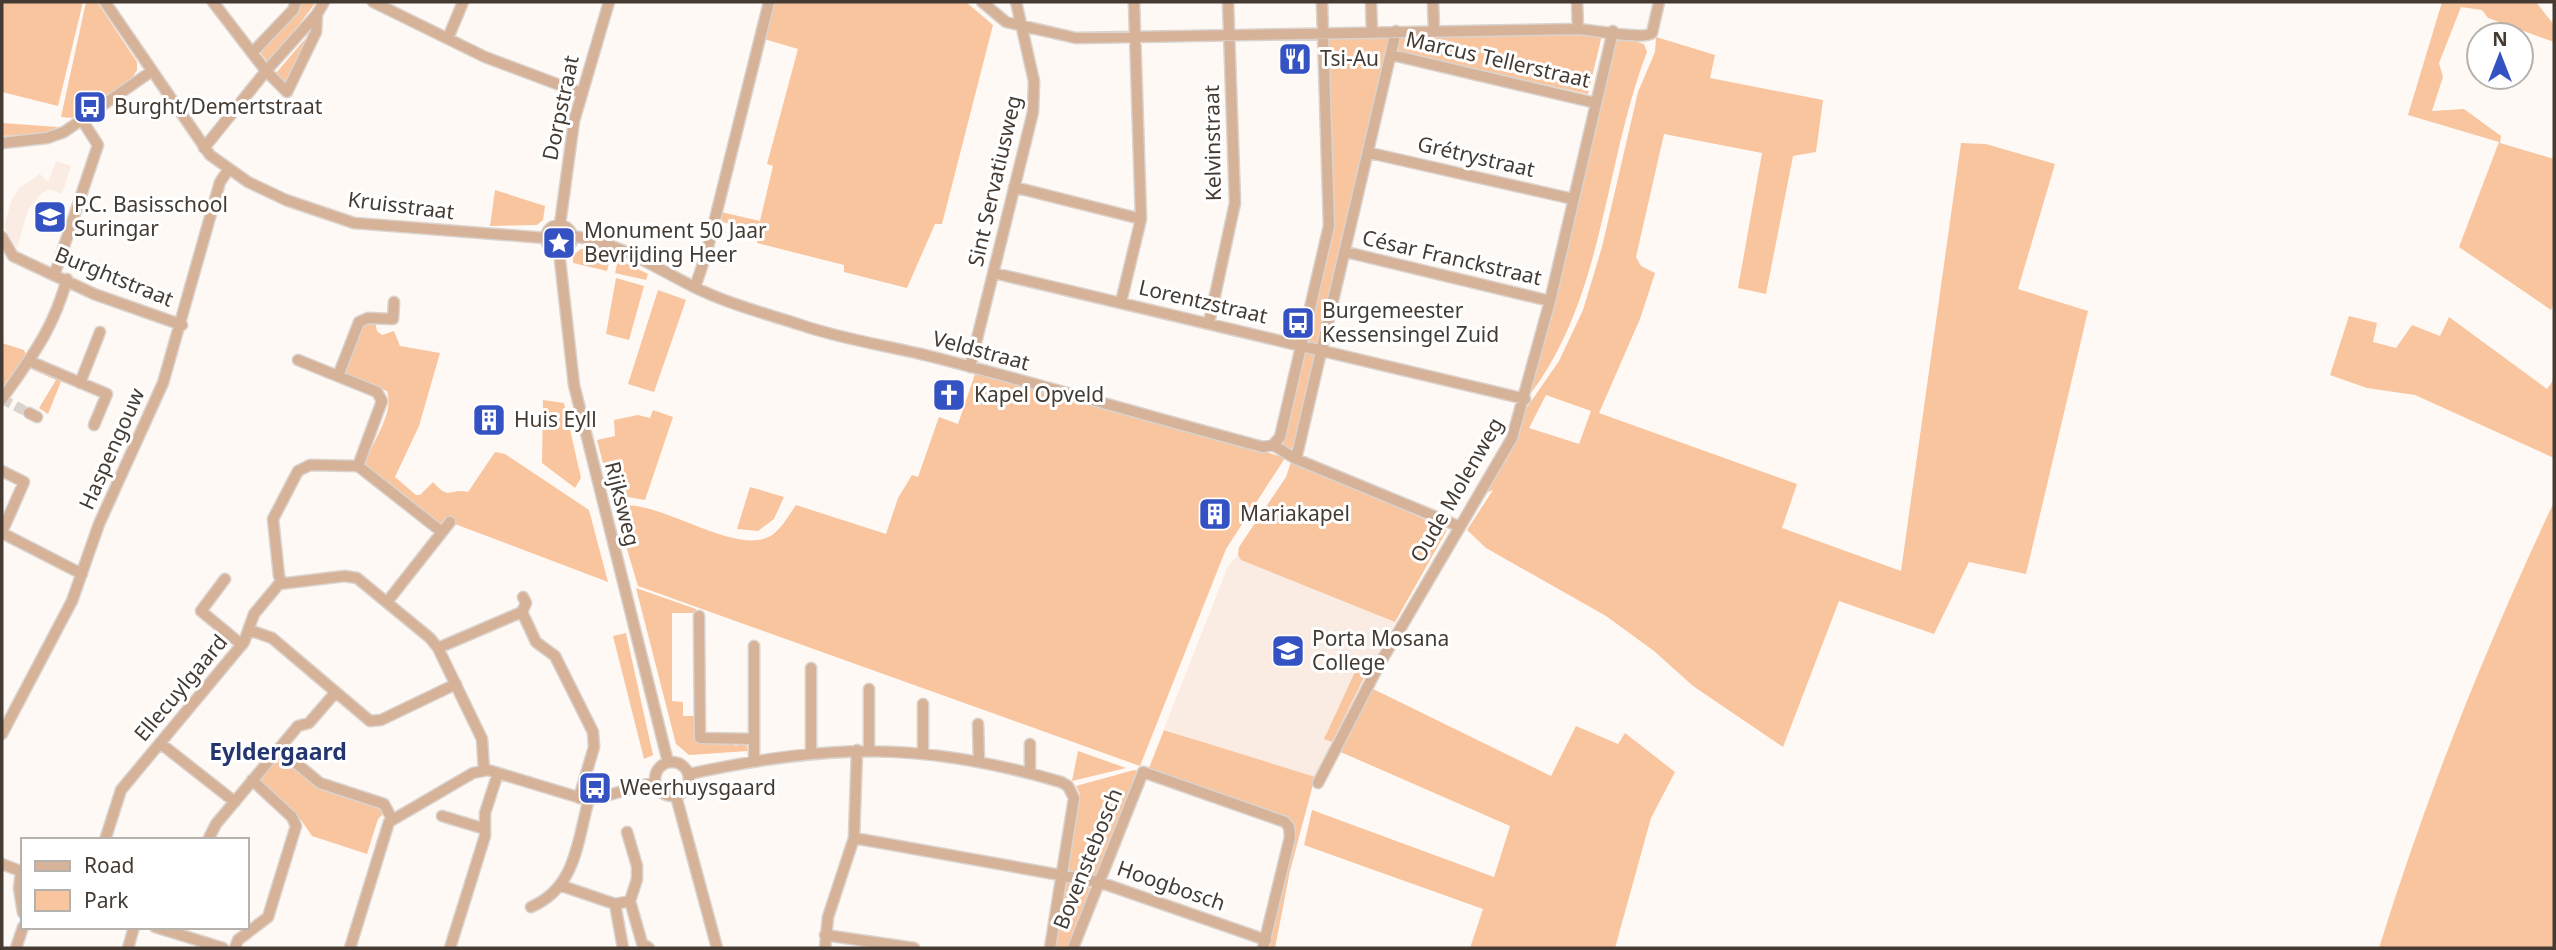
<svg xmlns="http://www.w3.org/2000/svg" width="2556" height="950" viewBox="0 0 2556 950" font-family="'Noto Sans',sans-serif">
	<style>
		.built { fill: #faece2 }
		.green { fill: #f9c59e; fill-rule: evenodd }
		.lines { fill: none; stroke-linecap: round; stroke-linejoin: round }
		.minor-tunnel { stroke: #dad3ce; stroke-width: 10; stroke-dasharray: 10 5; stroke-linecap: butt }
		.minor-casing { stroke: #dad3ce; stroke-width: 13 }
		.minor { stroke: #d6b298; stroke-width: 10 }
		.labels { text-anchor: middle; stroke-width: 6; stroke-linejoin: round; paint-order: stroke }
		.poi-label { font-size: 21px; fill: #453b33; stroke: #fff; text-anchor: start }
		.street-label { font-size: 21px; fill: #453b33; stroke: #fff }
		.neighbourhood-label { font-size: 23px; font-weight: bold; fill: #25366f; stroke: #fff }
	</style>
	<rect width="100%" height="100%" fill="#fff9f5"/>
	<path class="built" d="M 56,161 L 71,166 L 62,194 L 49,189 L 41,194 L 28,210 L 17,248 L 4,227 L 11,201 L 19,188 L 40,174 L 48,182 Z
		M 1238,555 L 1241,560 L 1395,622 L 1316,781 L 1164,729 L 1228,566 Z"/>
	<path class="green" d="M 2,2 L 83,2 L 58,106 L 2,92 Z
		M 86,2 L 97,2 L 137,62 L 137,70 L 132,78 L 72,118 L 61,117 Z
		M 299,2 L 316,2 L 271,62 L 267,61 L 259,51 L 280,31 Z
		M 774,2 L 966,2 L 993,25 L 942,224 L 935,224 L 907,288 L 844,272 L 844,265 L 757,243 L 758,232 L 719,221 L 721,212 L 760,221 L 773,166 L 767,164 L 798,49 L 764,39 Z
		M 2442,2 L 2536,2 L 2554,25 L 2554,42 L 2488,18 L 2482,10 L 2461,7 L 2439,63 L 2443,77 L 2432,111 L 2464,109 L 2501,136 L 2500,143 L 2554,159 L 2554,302 L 2551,310 L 2459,247 L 2499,142 L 2408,115 Z
		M 1586,32 L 1602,35 L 1588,94 L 1397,52 L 1399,35 Z
		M 1392,35 L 1320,345 L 1307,342 L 1332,232 L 1327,36 Z
		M 1656,37 L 1715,55 L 1710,78 L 1823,100 L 1816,152 L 1793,156 L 1766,294 L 1738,288 L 1762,153 L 1664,134 L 1636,257 L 1641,266 L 1655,273 L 1640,319 L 1599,413 L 1797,484 L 1782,528 L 1901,571 L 1961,143 L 1986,144 L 2055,164 L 2018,289 L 2088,311 L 2026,574 L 1969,562 L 1934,634 L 1839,601 L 1783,747 L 1693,686 L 1654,651 L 1606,616 L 1486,548 L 1467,530 L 1493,490 L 1483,494 L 1518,434 L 1525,410 L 1559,361 L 1583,310 L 1602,247 L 1638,92 L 1655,52 ZM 1546,395 L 1591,411 L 1579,444 L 1529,428 Z
		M 1624,38 L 1644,44 L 1647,52 C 1604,164 1604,300 1528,397 L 1614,43 Z
		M 305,39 L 308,41 L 287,84 L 276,73 Z
		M 2,123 L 58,127 L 41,134 L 2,136 Z
		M 495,190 L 545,206 L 543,220 L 537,225 L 490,226 Z
		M 581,249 L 605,251 L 611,256 L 607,271 L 573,263 L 573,255 Z
		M 618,259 L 648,274 L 646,280 L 615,273 Z
		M 616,278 L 644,286 L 629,340 L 606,334 Z
		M 658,290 L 686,300 L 654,392 L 628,384 Z
		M 2349,316 L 2377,323 L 2373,342 L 2396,348 L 2412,325 L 2440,336 L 2449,317 L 2547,389 L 2554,379 L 2554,458 L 2415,395 L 2367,388 L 2330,375 Z
		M 375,322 L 377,331 L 382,335 L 394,331 L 400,346 L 440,353 L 419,426 L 395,477 L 416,495 L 420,495 L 433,482 C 451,502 449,487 468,492 L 495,452 L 505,454 L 589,510 L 608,582 L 447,521 L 440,526 L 365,466 C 370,443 395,415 387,391 L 349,377 L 345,371 L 361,324 Z
		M 2,343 L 24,350 L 26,355 L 2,388 Z
		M 1306,349 L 1318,352 L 1294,449 L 1282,445 Z
		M 35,367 L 62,379 L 48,414 L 39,408 L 56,380 L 33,370 Z
		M 975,374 L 1222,438 L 1285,458 L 1226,549 L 1140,766 L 638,586 L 615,509 C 645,489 735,560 772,535 C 782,528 789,515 796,505 L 886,534 L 898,498 L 912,475 L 918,477 L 939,417 L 958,424 Z
		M 543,400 L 564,403 L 581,478 L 575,488 L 542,463 Z
		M 653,410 L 673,417 L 645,500 L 611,494 L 597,440 L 615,436 L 614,420 L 638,415 L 650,418 Z
		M 1291,462 L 1370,494 L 1447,530 L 1395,622 L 1241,560 L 1238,555 L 1239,547 L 1286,477 Z
		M 750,487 L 784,497 L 774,519 L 758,531 L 737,529 Z
		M 2554,502 L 2554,948 L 2379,948 C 2426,796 2486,646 2554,502 Z
		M 636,588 L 696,609 L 696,613 L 672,613 L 672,701 L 683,702 L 683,716 L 696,716 L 696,743 L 734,743 L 735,746 L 746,743 L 748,751 L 689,755 L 676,744 Z
		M 626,633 L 653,755 L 644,759 L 613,636 Z
		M 1361,659 L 1371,663 L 1332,742 L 1324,739 Z
		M 1369,687 L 1551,776 L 1576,726 L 1618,744 L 1625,733 L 1675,772 L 1651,818 L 1615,948 L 1470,948 L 1483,909 L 1304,845 L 1312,810 L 1494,877 L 1510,826 L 1336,750 Z
		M 1164,730 L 1315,777 L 1290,871 L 1275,948 L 1266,948 C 1274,924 1299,842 1292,820 L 1149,768 Z
		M 1078,751 L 1126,768 L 1072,781 Z
		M 279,755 L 326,790 L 380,805 L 384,813 L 378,819 L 367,854 L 312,836 L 301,820 L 258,779 Z
		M 1134,770 L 1138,771 L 1095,876 L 1068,870 L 1080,794 L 1076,786 Z
		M 1066,882 L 1092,888 L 1068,948 L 1054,948 Z"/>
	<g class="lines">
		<path class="minor-tunnel" d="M 2,399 L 29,413"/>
		<defs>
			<path id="minor" d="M 105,2 L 210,155 L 248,182 L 286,200 L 354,223 L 546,238
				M 213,2 L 266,71 L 287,92 L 316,32 L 317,14
				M 373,2 L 485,57 L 581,93
				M 982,2 L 1006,22 L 1076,38 L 1578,29 C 1593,30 1644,40 1652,33 L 1659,2
				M 1371,2 L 1372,32
				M 1433,2 L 1434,31
				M 1577,2 L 1578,29
				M 448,38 L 463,2
				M 252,53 L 293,10 L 296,2
				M 1392,55 L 1596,103
				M 2,143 L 47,138 L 64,132 L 152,71
				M 204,148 L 266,71 L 317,14 L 324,2
				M 1370,153 L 1573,199
				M 1014,187 L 1141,219
				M 560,224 L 574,121 L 609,2
				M546 238a13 13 0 1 1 26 0a13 13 0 1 1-26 0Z
				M 573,236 C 620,243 652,266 694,287 C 726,303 763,313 798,324 C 843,340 891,346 937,358 C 1047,386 1154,418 1263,447 L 1273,445 L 1296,459 L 1458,526
				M 2,237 L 13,256 L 94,294 L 182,325
				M 559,251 L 574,385 L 668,762
				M 1346,252 L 1550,301
				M 55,273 L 98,145 L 82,120
				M 994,273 L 1525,399
				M 695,287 L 706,255 L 769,2
				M 1121,302 L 1141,219 L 1134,2
				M 1209,323 L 1235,203 L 1228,2
				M 29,361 L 107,394 L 94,425
				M 970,367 L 1033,112 L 1034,81 L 1016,2
				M 338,376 L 359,322 L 368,318 L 393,319 L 394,302
				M 80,383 L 100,332
				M 2,399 C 32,356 53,330 67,279
				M 29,413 L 37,417
				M 1273,445 L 1280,437 L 1329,226 L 1322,2
				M 1296,459 L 1396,31
				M 358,466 L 442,532
				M 2,471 L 24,482 L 2,532
				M 2,533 L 82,574
				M 225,579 L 201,611 L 242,645
				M 282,583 L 279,576 L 273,519 L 298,471 L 310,465 L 358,466 L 382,401 L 377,392 L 298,360
				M 387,602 L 450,522
				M 522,612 L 526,603 L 523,597
				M 699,616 L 700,738 L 754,739
				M 249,630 L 272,638 L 370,721 L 381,720 L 456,684
				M 754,646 L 754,760
				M 438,648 L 522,612 L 536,642 L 555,656 L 593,732 L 594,747 L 579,798
				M 811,668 L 811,753
				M 869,689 L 869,750
				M 923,704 L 923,752
				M 978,724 L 979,760
				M 2,734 L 72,601 L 99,524 L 163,383 L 220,182 L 228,170
				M 160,743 L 235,802
				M 1030,744 L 1030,773
				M 279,749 L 320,783 L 384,804 L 392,819
				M655 779a17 17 0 1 1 34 0a17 17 0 1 1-34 0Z
				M 689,774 C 829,744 922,741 1061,782 L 1068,786 L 1074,798 L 1050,948
				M 1318,783 L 1379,665 L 1512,438 L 1550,301 L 1613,31
				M 676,796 L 717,948
				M 442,816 L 485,829
				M 627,832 L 637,866 L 637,879 L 630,901 L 642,943 L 649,948
				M 854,838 L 1099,882 L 1266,940
				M 105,840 L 121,790 L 244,642 L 254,614 L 279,584 L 345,576 L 357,578 L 430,638 L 438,648 L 482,739 L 484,770
				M 208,840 L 216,824 L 298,726 L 309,723 L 335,693
				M 2,864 L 23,872
				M 21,872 L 19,888 L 23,913
				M 562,886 L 615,904 L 630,901
				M 615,904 L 623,948
				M 531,907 C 576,888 577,842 589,799
				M 155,927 L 223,948
				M 825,935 L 914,948
				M 16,948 L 23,927
				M 128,948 L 134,927
				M 235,948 L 238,940 L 268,917 L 296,826 L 292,817 L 252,780
				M 350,948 L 389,822 L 473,773 L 488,770 L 584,799 L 598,798 L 655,782
				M 450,948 L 485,836 L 485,813 L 498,773
				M 825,948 L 828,917 L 854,838 L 857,750
				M 1073,948 L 1143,772 L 1285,822 L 1289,827 L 1290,837 L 1263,948"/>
		</defs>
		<use href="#minor" class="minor-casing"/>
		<use href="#minor" class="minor"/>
	</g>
	<defs>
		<symbol id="restaurant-square" viewBox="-11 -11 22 22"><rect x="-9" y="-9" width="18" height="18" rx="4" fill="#3552c3" stroke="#fff"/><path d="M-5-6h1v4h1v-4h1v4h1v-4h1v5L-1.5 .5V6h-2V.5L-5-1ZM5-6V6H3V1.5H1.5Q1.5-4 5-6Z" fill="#fff"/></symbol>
		<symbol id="bus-square" viewBox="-11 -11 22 22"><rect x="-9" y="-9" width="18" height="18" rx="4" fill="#3552c3" stroke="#fff"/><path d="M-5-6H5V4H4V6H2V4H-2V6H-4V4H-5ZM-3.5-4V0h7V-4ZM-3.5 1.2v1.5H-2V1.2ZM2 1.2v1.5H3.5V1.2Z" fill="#fff"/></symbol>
		<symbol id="school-square" viewBox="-11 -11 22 22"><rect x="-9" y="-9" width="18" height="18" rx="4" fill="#3552c3" stroke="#fff"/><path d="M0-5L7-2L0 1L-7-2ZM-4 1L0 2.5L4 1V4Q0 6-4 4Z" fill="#fff"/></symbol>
		<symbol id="sight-square" viewBox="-11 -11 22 22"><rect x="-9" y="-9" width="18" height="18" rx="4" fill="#3552c3" stroke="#fff"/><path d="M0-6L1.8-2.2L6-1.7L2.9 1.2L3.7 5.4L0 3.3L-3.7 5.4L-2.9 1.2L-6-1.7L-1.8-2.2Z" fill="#fff"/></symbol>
		<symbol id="church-square" viewBox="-11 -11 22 22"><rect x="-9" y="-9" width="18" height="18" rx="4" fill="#3552c3" stroke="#fff"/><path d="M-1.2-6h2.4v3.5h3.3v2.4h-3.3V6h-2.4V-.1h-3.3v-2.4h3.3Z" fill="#fff"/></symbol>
		<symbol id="building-square" viewBox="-11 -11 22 22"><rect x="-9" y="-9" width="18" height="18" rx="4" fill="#3552c3" stroke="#fff"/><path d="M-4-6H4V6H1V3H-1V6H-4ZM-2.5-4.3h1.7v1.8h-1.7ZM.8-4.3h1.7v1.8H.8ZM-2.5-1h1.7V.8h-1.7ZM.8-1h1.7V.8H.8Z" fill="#fff"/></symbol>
	</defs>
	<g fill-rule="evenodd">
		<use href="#restaurant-square" x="1276" y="40" width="38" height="38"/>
		<use href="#bus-square" x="71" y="88" width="38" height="38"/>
		<use href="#school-square" x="31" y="198" width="38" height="38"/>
		<use href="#sight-square" x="540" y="224" width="38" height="38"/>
		<use href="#bus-square" x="1279" y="304" width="38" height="38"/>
		<use href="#church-square" x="930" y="376" width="38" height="38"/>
		<use href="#building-square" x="470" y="401" width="38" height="38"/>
		<use href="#building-square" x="1196" y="495" width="38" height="38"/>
		<use href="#school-square" x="1269" y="632" width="38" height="38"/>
		<use href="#bus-square" x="576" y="769" width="38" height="38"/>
	</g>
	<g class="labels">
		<g class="poi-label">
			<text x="1320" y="66">Tsi-Au</text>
			<text x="114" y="114">Burght/Demertstraat</text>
			<text x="74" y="212">P.C. Basisschool<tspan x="74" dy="24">Suringar</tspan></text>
			<text x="584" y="238">Monument 50 Jaar<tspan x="584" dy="24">Bevrijding Heer</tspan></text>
			<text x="1322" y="318">Burgemeester<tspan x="1322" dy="24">Kessensingel Zuid</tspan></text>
			<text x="974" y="402">Kapel Opveld</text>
			<text x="514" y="427">Huis Eyll</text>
			<text x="1240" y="521">Mariakapel</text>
			<text x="1312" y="646">Porta Mosana<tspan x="1312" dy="24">College</tspan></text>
			<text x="620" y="795">Weerhuysgaard</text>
		</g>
		<g class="street-label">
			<text transform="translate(1498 60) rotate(13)" y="7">Marcus Tellerstraat</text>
			<text transform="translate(561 108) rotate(-78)" y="7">Dorpstraat</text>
			<text transform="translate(1213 143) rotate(-91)" y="7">Kelvinstraat</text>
			<text transform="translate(1476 157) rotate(13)" y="7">Grétrystraat</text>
			<text transform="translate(995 181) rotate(-77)" y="7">Sint Servatiusweg</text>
			<text transform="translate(401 206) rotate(7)" y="7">Kruisstraat</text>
			<text transform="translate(1452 258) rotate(13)" y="7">César Franckstraat</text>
			<text transform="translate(114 277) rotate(22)" y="7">Burghtstraat</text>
			<text transform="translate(1203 302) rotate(13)" y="7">Lorentzstraat</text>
			<text transform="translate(981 351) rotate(15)" y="7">Veldstraat</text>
			<text transform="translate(112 449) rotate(-66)" y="7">Haspengouw</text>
			<text transform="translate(1457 490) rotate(-60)" y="7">Oude Molenweg</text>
			<text transform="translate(622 504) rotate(76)" y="7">Rijksweg</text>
			<text transform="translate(181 688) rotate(-50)" y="7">Ellecuylgaard</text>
			<text transform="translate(1088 859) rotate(-68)" y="7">Bovenstebosch</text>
			<text transform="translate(1171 886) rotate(19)" y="7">Hoogbosch</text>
		</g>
		<g class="neighbourhood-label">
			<text x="278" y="760">Eyldergaard</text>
		</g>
	</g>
	<rect width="2556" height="950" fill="none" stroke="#453b33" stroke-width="7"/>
	<rect x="21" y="838" width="228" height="91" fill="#ffffff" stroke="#b5b1ad" stroke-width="2"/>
	<rect x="35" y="861" width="35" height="10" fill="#d6b298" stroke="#b5b1ad" stroke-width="2"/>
	<text x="84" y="873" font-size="21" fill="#453b33">Road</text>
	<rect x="35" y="890" width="35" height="21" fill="#f9c59e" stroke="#b5b1ad" stroke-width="2"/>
	<text x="84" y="908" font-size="21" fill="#453b33">Park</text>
	<g transform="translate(2500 56)"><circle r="33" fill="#ffffff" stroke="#b5b1ad" stroke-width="2"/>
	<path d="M0-5L12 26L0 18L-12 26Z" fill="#3552c3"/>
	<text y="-10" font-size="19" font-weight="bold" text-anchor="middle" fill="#453b33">N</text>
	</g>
</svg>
